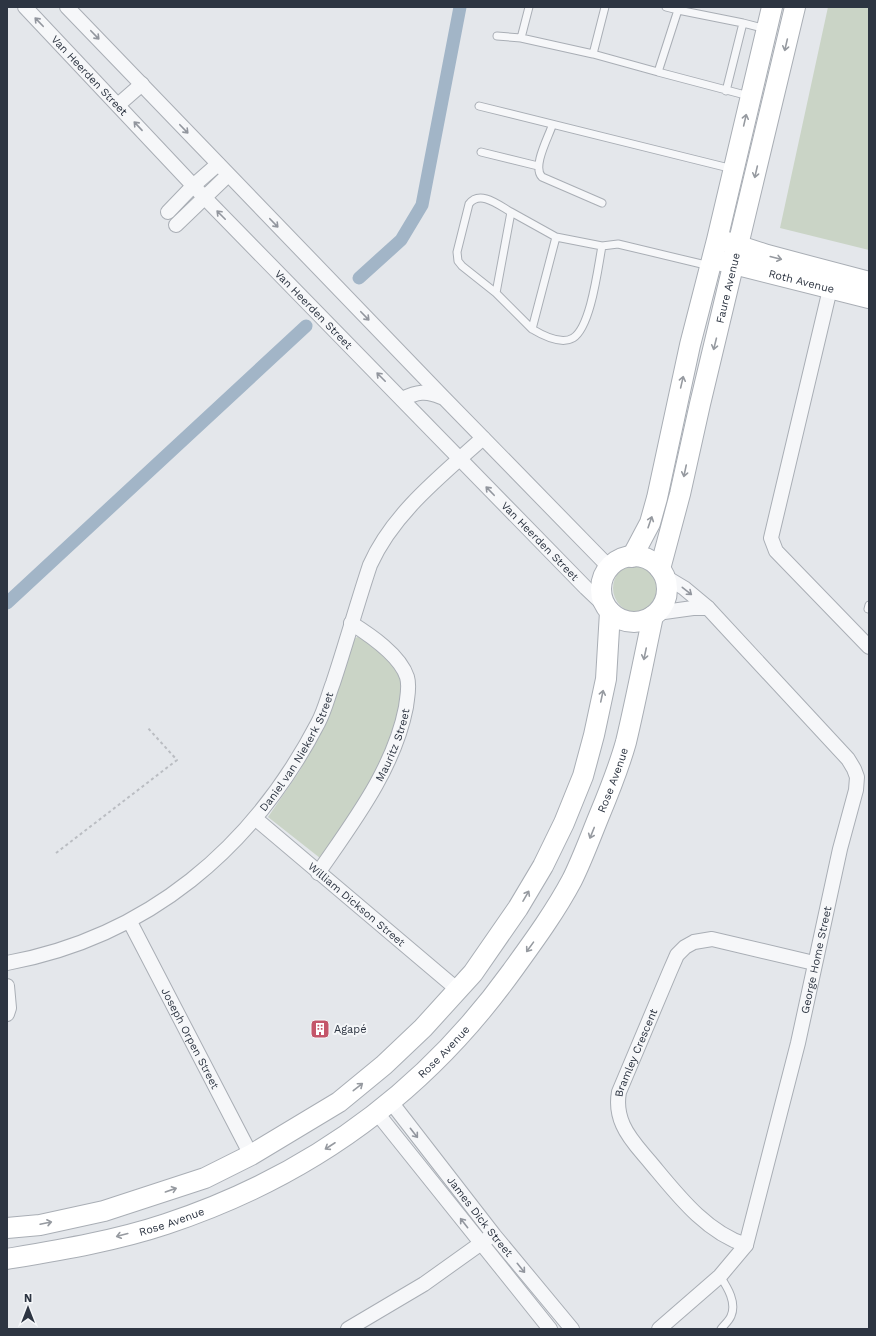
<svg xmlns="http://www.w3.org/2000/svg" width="876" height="1336" viewBox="0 0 876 1336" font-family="'Work Sans',sans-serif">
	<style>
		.green { fill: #cad4c6 }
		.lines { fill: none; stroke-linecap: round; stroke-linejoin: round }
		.canal { stroke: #a2b5c7; stroke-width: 13 }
		.lane-casing { stroke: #a9aeb5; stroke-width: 9 }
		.street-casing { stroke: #a9aeb5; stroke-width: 16 }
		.secondary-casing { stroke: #a9aeb5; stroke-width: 22 }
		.path { stroke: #babdc2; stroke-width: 2; stroke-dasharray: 3 3; stroke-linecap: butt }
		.lane { stroke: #f6f7f9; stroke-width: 7 }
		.street { stroke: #f6f7f9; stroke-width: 14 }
		.secondary { stroke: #fff; stroke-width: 20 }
		.oneway { stroke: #92969e }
		.oneway2 { stroke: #969aa0 }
		.labels { text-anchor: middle; stroke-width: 4; stroke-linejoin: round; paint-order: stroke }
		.street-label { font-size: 11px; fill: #2d3542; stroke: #f4f6f8 }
		.poi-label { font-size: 11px; fill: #2d3542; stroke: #f4f6f8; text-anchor: start }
	</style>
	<rect width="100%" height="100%" fill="#e4e7eb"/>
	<path class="green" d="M 828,7 L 869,7 L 869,250 L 780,228 Z
		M613 588a25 25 0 1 1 50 0a25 25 0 1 1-50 0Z
		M 360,636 L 370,640 L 405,678 L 396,730 L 363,796 L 320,858 L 268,817 L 299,772 L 322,730 L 353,639 Z"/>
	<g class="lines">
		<path class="canal" d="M 359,278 L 401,240 L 422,205 L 460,7
			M 7,603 L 306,326"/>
		<defs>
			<path id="lane" d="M 529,7 L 521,38 L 593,54
				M 605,7 L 593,54 L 658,72
				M 666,7 L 678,10
				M 743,23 L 766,29
				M 497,36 L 521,38
				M 726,91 L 743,23 L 678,10 L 658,72 L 749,96
				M 479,106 L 733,169
				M 552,126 C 548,138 532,167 542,177 L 602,203
				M 481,152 L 538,166
				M 602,246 C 598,267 591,327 573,338 C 561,345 542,335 532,329 L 556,237 L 602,246 L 618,244 L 710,266
				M 496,293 L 462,266 L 458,261 L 457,252 L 469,204 C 480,189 500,206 511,212
				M 532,329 L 496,293 L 511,212 L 556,237
				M 868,609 L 869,605
				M 720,1276 C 727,1287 737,1302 731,1316 C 729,1321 724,1325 721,1329"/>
			<g id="street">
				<path id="s1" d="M 25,7 L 204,197 L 586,588 L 607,608"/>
				<path d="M 67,7 L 443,397 L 610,568"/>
				<path d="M 118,105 L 142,84"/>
				<path d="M 168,212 L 193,186 L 218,164"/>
				<path d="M 176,225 L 228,175"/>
				<path d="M 830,289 L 771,538 L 776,551 L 869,647"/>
				<path d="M 402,399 C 417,392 426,390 441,397"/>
				<path d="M 657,613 L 693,608 L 708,608"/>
				<path id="s2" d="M 256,819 L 458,990"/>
				<path id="s3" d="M 318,873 C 353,822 394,769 406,707 C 407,697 410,687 407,677 C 400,655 370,635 351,623"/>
				<path id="s4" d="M 130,922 L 251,1155"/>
				<path id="s5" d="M 7,963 C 148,937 253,848 318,723 C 325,710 328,696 333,683 C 346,644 357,604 370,565 C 393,513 442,475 483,438"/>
				<path d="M 7,986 L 9,1008 L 7,1014"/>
				<path id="s6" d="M 391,1102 L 494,1235 L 572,1329"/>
				<path d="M 377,1113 L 550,1329"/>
				<path id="s7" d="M 746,1245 C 705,1232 676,1193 650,1162 C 640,1150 629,1139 623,1125 C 618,1114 617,1103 619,1092 L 670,971 L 677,955 L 685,947 L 694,942 L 712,939 L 814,963"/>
				<path d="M 348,1329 L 424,1284 L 487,1239"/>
				<path id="s8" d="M 659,1329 L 720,1276 L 746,1245 L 798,1043 L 840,849 L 856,790 L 857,777 L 854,769 L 848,759 L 708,608 L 684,588 L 664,576"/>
			</g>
			<g id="secondary">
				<path d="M 727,242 L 767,255 L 869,282"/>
				<path id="s9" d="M 722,261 L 869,298"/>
				<circle cx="634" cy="589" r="33"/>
				<path d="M 632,557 L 650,523 L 657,498 L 690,345 L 717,240 L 772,7"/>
				<path id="s10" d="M 660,569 L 680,494 L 700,404 L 795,7"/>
				<path d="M 7,1228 L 40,1225 L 104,1211 L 205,1178 L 251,1155 L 339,1102 L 384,1065 L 423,1028 L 473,973 L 518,908 L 543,866 L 564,823 L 583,776 L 594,735 L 606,679 L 610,612"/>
				<path id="s11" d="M 7,1259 C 60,1250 115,1241 166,1224 C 308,1177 425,1092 512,971 C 533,942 555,912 572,880 C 582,860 590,838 599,816 C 609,792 619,767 626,742 C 636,700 644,658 653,616"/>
			</g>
		</defs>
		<use href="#lane" class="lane-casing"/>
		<use href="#street" class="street-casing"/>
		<use href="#secondary" class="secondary-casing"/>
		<path class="path" d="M 56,853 L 177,760 L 147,727"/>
		<use href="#lane" class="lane"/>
		<use href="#street" class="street"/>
		<use href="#secondary" class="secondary"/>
	</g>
	<defs><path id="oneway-shaft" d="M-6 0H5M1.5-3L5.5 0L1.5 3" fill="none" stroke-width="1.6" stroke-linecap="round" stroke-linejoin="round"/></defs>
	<g class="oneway">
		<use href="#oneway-shaft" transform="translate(39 22) rotate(-134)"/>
		<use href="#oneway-shaft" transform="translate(95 35) rotate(46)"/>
		<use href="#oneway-shaft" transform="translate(138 126) rotate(-133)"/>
		<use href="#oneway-shaft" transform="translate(184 129) rotate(46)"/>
		<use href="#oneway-shaft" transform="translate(221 215) rotate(-135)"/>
		<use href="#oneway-shaft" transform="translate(274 223) rotate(46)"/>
		<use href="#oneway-shaft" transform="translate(365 316) rotate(46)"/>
		<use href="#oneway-shaft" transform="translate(381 377) rotate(-135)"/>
		<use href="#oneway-shaft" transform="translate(490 491) rotate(-134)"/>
		<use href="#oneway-shaft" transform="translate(687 591) rotate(38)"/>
		<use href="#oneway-shaft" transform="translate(414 1133) rotate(52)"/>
		<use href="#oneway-shaft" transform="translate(464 1223) rotate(-128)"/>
		<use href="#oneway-shaft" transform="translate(521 1268) rotate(51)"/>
	</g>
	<g class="oneway2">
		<use href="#oneway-shaft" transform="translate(786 45) rotate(103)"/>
		<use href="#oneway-shaft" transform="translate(745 120) rotate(-77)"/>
		<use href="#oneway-shaft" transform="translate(756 172) rotate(103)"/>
		<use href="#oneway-shaft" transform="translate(776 258) rotate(14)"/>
		<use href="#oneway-shaft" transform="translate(715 344) rotate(104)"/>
		<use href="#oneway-shaft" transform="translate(682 382) rotate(-77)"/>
		<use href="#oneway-shaft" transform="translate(685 471) rotate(102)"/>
		<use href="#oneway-shaft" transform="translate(650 522) rotate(-71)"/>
		<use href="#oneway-shaft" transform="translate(645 654) rotate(102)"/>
		<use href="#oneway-shaft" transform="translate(602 696) rotate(-78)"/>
		<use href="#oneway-shaft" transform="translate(592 833) rotate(112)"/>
		<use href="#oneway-shaft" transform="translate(526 896) rotate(-60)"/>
		<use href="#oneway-shaft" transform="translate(530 947) rotate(126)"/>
		<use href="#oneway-shaft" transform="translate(358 1087) rotate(-38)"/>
		<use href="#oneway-shaft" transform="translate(330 1146) rotate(147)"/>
		<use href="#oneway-shaft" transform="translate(171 1190) rotate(-19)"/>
		<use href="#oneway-shaft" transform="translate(46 1223) rotate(-12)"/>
		<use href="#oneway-shaft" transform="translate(122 1235) rotate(165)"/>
	</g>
	<defs>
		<symbol id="building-square" viewBox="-11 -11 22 22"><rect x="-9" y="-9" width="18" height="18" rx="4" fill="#c45569" stroke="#f4f6f8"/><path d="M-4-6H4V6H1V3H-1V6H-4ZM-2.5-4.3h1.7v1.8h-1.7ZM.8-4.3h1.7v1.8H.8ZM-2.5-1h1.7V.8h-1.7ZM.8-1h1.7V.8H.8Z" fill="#fff"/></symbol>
	</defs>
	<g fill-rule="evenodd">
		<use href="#building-square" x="309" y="1018" width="22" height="22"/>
	</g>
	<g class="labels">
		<g class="street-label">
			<text dy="4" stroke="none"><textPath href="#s1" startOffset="94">Van Heerden Street</textPath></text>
			<text dy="4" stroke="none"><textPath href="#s9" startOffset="82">Roth Avenue</textPath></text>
			<text dy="4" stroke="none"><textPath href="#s10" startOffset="289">Faure Avenue</textPath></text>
			<text dy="4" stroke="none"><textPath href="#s1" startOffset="418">Van Heerden Street</textPath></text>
			<text dy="4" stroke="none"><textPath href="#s1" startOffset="742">Van Heerden Street</textPath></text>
			<text dy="4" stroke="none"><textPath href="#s3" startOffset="149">Mauritz Street</textPath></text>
			<text dy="4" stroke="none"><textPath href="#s5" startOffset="372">Daniel van Niekerk Street</textPath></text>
			<text dy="4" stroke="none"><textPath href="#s11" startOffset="816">Rose Avenue</textPath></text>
			<text dy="4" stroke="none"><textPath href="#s2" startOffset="132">William Dickson Street</textPath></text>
			<text dy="4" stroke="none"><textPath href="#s8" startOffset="415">George Home Street</textPath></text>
			<text dy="4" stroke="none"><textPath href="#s4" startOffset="131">Joseph Orpen Street</textPath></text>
			<text dy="4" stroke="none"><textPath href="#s11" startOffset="493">Rose Avenue</textPath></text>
			<text dy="4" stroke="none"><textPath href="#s7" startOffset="251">Bramley Crescent</textPath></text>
			<text dy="4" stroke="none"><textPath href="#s6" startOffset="145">James Dick Street</textPath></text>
			<text dy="4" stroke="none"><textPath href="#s11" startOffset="169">Rose Avenue</textPath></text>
		</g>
		<g class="poi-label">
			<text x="334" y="1033">Agapé</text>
		</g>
	</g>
	<rect width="876" height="1336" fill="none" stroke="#2d3542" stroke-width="16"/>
	<g transform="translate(28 1308)" stroke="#f4f6f8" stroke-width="3" paint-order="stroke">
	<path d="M0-3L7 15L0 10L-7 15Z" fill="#2d3542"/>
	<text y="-6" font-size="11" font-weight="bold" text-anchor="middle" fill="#2d3542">N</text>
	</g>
</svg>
